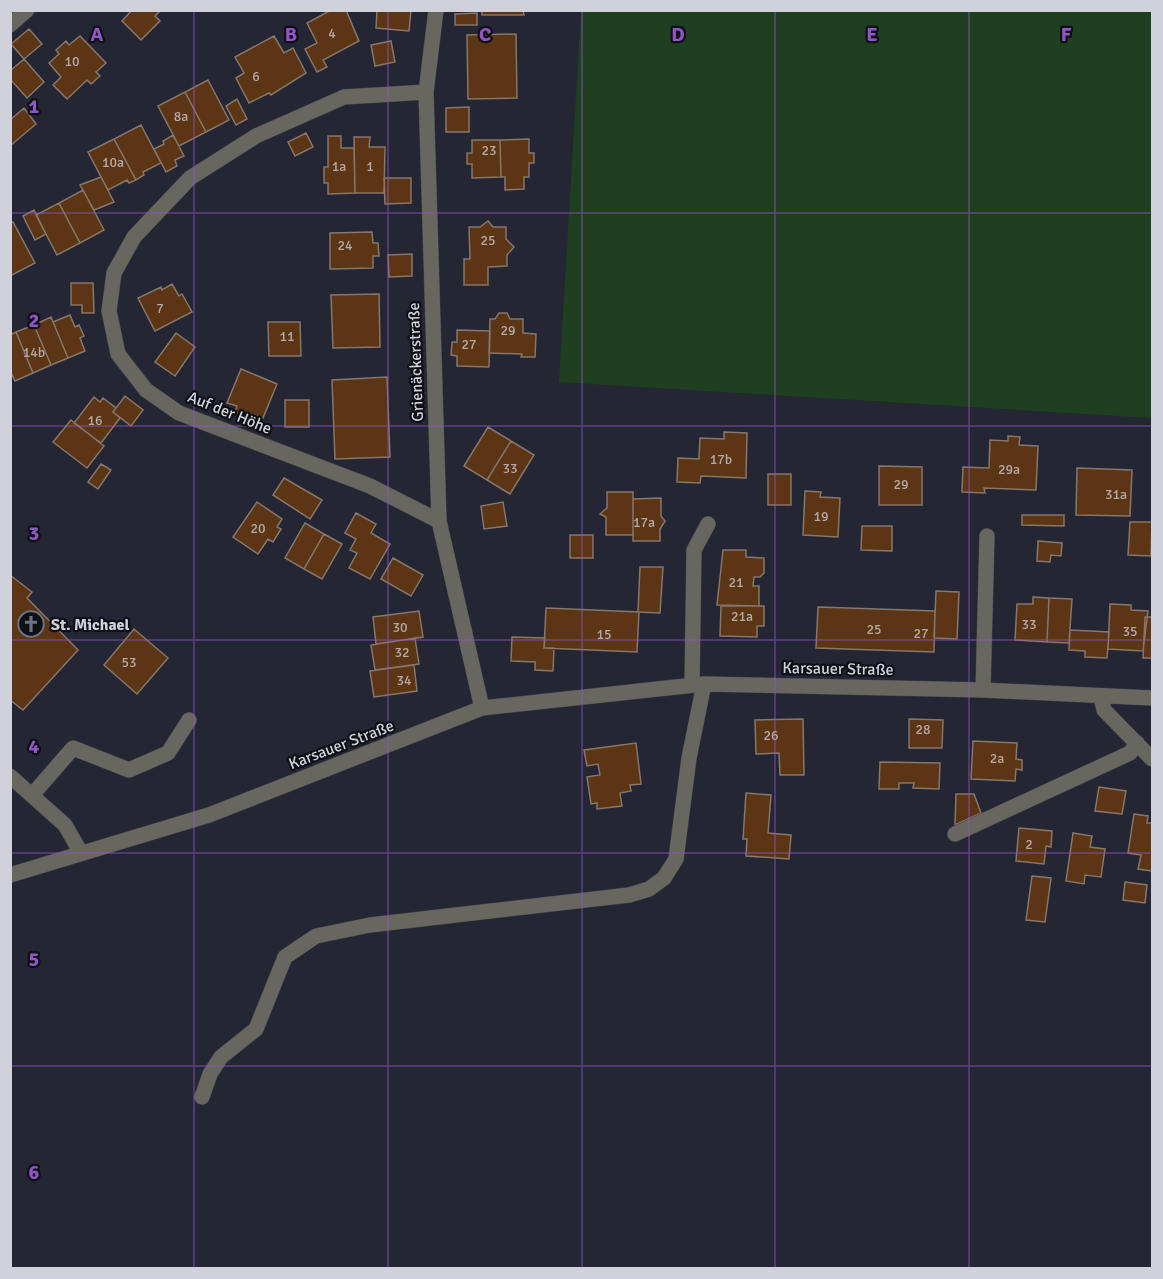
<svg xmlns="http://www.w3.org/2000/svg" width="1163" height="1279" viewBox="0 0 1163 1279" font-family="Signika,sans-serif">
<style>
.green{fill:#1e4021}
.building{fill:#5c3514;stroke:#86766b;stroke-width:1.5}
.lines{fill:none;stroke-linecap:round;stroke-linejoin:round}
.minor-casing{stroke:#40414f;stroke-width:16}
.minor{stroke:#676760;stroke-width:15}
.grid{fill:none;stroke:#9055c6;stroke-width:1.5;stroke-opacity:0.55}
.labels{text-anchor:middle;stroke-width:4.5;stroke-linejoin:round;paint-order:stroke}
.number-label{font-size:14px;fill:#b3aaa8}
.street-label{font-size:16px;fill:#d0d1da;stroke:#0f0f16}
.poi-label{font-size:16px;font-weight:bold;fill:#d0d1da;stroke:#0f0f16;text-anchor:start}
.grid-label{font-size:20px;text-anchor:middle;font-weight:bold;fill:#9055c6;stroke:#0f0f16;stroke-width:4.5;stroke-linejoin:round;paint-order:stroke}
</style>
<rect width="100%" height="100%" fill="#252634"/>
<path class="green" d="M581,11H1152V418L559,382Z"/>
<path class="building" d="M132,10H161L155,16L160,21L141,40L122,21Z
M331,10H346L359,41L323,60L327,67L317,72L305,49L317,43L307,23Z
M377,10H411L409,31L376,28Z
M482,10H523L524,15H482Z
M477,13V25H455V14Z
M29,29L42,44L24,59L11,44Z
M516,34L517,98L468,99L467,35Z
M80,36L106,63L96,72L100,76L91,84L87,80L67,99L53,85L61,77L49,63L59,54L56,50L66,41L69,45Z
M274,36L284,53L293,48L306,73L271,95L269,93L249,103L236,78L244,73L235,57Z
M391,41L395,62L375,66L371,45Z
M24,59L44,82L27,98L10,79V71Z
M208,80L229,120L206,132L185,92Z
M185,92L206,132L179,146L158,106Z
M237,99L247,119L236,125L226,106Z
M469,107V132H446V108Z
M24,108L36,124L10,146V120Z
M141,125L161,163L143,172L144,175L136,180L114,139Z
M306,133L313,147L295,156L288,142Z
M173,135L184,156L175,160L177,166L166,172L154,149L164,144L163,141Z
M328,136H341V148H354L355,193L328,194V183H324V167H328Z
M354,137H370L369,147H385L384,193H355Z
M114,139L136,180L129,183L127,180L108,190L88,152Z
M529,139V153H534V163H529V177H524V189L505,190V177H501L500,140Z
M472,140H500L501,177L472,178V164H467V153H472Z
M101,177L114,202L94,210L80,185Z
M384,178H411V203L385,204Z
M83,190L104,230L80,243L59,203Z
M59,203L80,243L57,255L36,215Z
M34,210L46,234L35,240L23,216Z
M488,221L493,227H506V239L514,247L507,255V266L488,267V285H464V259H470L469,227H480Z
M13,222L35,263L10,276V224Z
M372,232L373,243H378L379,256H373V268L330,269V233Z
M412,254V276L389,277L388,255Z
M71,283H93L94,313H82V305H71Z
M172,284L179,296L182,294L192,312L155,331L138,298L161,287L162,290Z
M379,294L380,347L333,348L331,295Z
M499,313H507L510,319H523V333L536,334L535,357H521L522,354L489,353L490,319H495Z
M70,315L75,327L79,325L84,336L80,338L85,351L68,358L53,322Z
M51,317L68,358L51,365L34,325Z
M268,322H300L301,356H269Z
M34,325L51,365L33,373L16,332Z
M457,330L490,331L489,367L457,366V356L451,355L452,342H457Z
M16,332L33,373L15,381L10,370V335Z
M176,333L195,347L175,376L155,362Z
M241,369L277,384L263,418L251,414L250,418L235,412L237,406L227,403Z
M387,377L390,457L335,459L332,380Z
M125,396L143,410L131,426L113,412Z
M94,397L100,402L103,398L116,408L113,412L120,418L101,443L74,423Z
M285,400H309V427H285Z
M71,420L104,446L87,468L53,442Z
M488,427L511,441L487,480L464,466Z
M724,432L747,433L746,478L701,476L700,483L677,482L678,458L699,459L700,438L724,439Z
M1008,436L1020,437L1019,445L1038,446L1036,490L984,488L985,493L962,492L963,467L989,468L990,440L1008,441Z
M511,441L534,455L510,494L487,480Z
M101,464L111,470L98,489L88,482Z
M879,466L922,467V505H879Z
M1077,468L1132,470L1130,516L1076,515Z
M768,474H791V505H768Z
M284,478L322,500L310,519L273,495Z
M805,491L821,492L820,497L840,498L838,537L803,535Z
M607,492H633V535H606V517L600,514L607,508Z
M661,498V516L665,521L660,529V541H633V499Z
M257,502L282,519L277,527L281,529L273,542L268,539L258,554L233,537Z
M503,502L507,526L484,529L481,506Z
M356,513L376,524L371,533L390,544L370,579L349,568L357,553L350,550L356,539L345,533Z
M1022,515H1064V526L1022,525Z
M1130,522H1152L1151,556L1128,555Z
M305,523L324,534L304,569L285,558Z
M862,526H892V551L861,550Z
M324,534L342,544L322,579L304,569Z
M570,535H593V558H570Z
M1038,541L1062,543L1061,556L1051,555L1050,562L1037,561Z
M723,550H746V557L764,558V573L760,577H754L753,586H759V606L717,605Z
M393,558L423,575L411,596L381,579Z
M640,567H663L660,613L638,612Z
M10,575L32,592L27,598L78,650L23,710L10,700Z
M936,591L959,592L957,639L934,638Z
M1033,597L1049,598L1047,642L1015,640L1017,604H1033Z
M1049,598L1072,599L1069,643L1047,642Z
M1110,604L1131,605V610L1148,611L1143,651L1108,649Z
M721,606H764V626H757V637L720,636Z
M818,607L935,611L934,652L816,648Z
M546,608L639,612L637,652L544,648Z
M419,611L423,637L376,644L373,617Z
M1145,617H1152V658H1143Z
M134,629L168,658L137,694L104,665Z
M1070,630L1109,632L1107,658L1085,657V651L1069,650Z
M512,637L545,638L544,648H554L553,671L535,670V662L511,661Z
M415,638L419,664L375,670L371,645Z
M414,665L417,691L374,697L370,671Z
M803,719L804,775H780L779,753L756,754L755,720Z
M909,719L943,720L942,748H909Z
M973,741L1017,743L1016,759L1022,760V770L1016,769L1015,781L971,779Z
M636,743L641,784L630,785L631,791L620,793L622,806L597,809V803L591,804L587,777L600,775L598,764L587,766L584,750Z
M880,762L940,763L939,789L913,788L914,783H899V789H879Z
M1099,787L1126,791L1122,814L1095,811Z
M746,793L771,795L768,833L791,835L789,859L746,856L747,839H743Z
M956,794H974L981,813L955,825Z
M1134,814L1148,816L1147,823H1152V871L1138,869L1141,855L1128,853Z
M1019,828L1052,831L1051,847L1046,846L1044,864L1016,861Z
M1073,833L1092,836L1090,847L1105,849L1101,877L1085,875L1084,884L1066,881Z
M1032,876L1051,878L1045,922L1026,920Z
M1125,882L1147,885L1145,903L1123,900Z"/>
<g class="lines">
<g class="minor-casing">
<path id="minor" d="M436,10L426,92L439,521L482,708
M10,25L27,10
M426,92L344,97L256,136L190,178L134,237L114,273L109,311L118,354L146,390L179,413L370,486L439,521
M692,685L694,550L708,524
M983,690L987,536
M1101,697L1104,710L1152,759
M10,776L65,825L81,853
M33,794L73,748L129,770L168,753L189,720
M955,834L1130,753L1137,743
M10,875L209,815L482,708L704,684L983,690L1152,698
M202,1097L210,1074L221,1057L256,1029L285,957L316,936L370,925L629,895L649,889L664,878L676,859L689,758L704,684"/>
</g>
<use href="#minor" class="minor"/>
</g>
<path class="grid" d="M194,10V1268M388,10V1268M582,10V1268M775,10V1268M969,10V1268M10,213H1152M10,426H1152M10,640H1152M10,853H1152M10,1066H1152"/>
<defs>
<g id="church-ring" transform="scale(1.35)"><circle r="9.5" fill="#0f0f16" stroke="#6b7280" stroke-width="1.5"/><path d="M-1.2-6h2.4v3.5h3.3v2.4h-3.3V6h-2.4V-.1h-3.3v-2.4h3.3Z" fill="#6b7280"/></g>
</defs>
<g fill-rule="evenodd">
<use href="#church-ring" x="31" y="624"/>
</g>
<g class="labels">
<g class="number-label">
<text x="332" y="38">4</text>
<text x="72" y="66">10</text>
<text x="256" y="81">6</text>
<text x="181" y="121">8a</text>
<text x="489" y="155">23</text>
<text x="113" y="167">10a</text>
<text x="339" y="171">1a</text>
<text x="370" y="171">1</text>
<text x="488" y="245">25</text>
<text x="345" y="250">24</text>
<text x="160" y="313">7</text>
<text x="508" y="335">29</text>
<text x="287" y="341">11</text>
<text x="469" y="349">27</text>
<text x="34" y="357">14b</text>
<text x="95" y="425">16</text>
<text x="721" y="464">17b</text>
<text x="510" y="473">33</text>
<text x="1009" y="474">29a</text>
<text x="901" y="489">29</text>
<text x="1116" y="499">31a</text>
<text x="821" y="521">19</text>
<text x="644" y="527">17a</text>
<text x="258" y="533">20</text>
<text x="736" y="587">21</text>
<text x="742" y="621">21a</text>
<text x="1029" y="629">33</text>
<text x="400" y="632">30</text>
<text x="874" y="634">25</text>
<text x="1130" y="636">35</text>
<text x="921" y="638">27</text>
<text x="604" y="639">15</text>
<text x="402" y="657">32</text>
<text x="129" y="667">53</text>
<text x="404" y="685">34</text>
<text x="923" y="734">28</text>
<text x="771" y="740">26</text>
<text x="997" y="763">2a</text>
<text x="1029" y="849">2</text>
</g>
<g class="street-label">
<text transform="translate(415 362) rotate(-92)" y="6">Grienäckerstraße</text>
<text transform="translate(230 412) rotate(22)" y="6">Auf der Höhe</text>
<text transform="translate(838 668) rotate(1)" y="6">Karsauer Straße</text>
<text transform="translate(341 744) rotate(-21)" y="6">Karsauer Straße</text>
</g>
<g class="poi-label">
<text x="51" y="630">St. Michael</text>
</g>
</g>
<g class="grid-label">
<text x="97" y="41">A</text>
<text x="291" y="41">B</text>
<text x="485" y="41">C</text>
<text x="678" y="41">D</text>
<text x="872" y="41">E</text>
<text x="1066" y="41">F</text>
<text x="34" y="113">1</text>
<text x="34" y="327">2</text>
<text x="34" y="540">3</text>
<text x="34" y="753">4</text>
<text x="34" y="966">5</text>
<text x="34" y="1179">6</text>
</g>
<rect width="1163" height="1279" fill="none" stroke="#d0d1da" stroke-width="24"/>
</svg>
